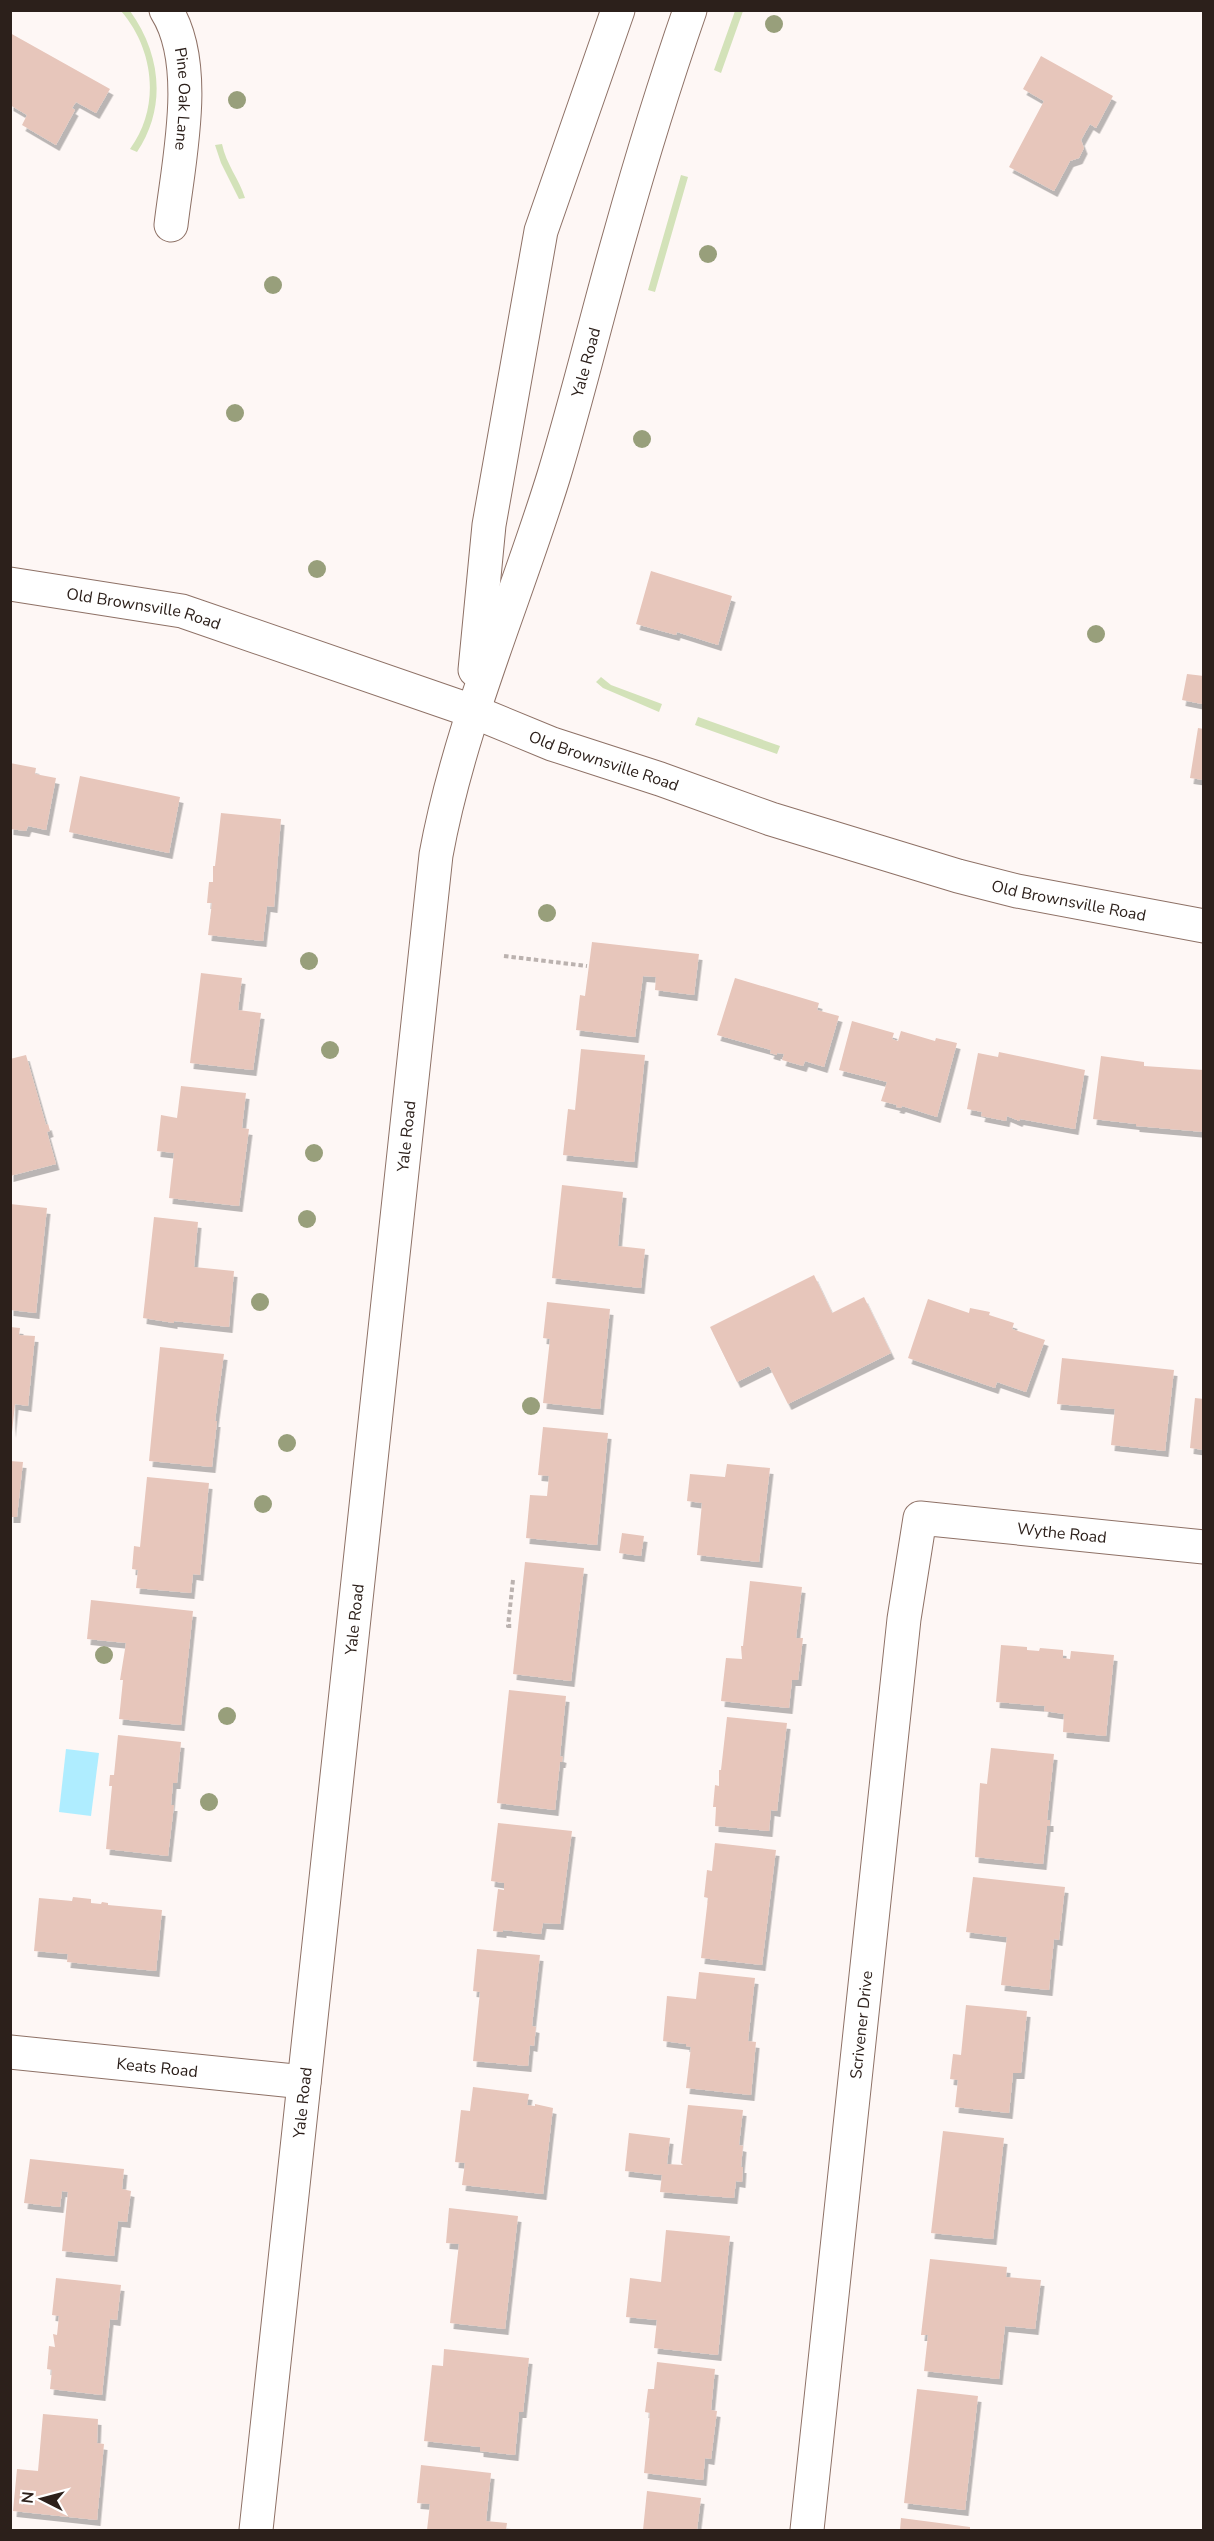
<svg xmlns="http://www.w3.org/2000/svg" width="1214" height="2541" viewBox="0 0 1214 2541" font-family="'Nunito Sans',sans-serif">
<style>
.green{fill:#d3e2b9}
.water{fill:#afedff}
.building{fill:#e7c6bb;filter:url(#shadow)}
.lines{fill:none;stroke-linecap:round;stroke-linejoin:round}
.minor-casing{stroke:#8e7166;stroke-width:35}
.secondary-casing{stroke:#8e7166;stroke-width:35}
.path{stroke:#bbb2af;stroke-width:4;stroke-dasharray:4.5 3;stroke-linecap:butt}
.minor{stroke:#fff;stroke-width:33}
.secondary{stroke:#fff;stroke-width:33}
.tree{fill:#989f7b}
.labels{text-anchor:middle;stroke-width:4.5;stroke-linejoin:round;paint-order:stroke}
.street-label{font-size:16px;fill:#2c201b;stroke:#fff}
</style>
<defs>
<filter id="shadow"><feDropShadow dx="3.5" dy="6" stdDeviation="0" flood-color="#0004"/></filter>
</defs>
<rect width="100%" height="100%" fill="#fef7f5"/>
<path class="green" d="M121,11H130C161,54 167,107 137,152L130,149C161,107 154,49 121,11Z
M735,11H743L721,73L714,70Z
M222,144C226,164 239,179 245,198L239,199L221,163L215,145Z
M681,175L688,177L655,292L648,290Z
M601,677L611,685L662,704L659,712L603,688L596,682Z
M698,717L780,746L777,754L695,725Z"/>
<path class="water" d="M66,1749L99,1753L91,1816L59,1812Z"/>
<path class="building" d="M10,33L110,89L96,113L76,102L72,108L75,110L56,145L22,125L27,115L10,105Z
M1041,56L1113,96L1096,128L1090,124L1081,140L1084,148L1079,158L1070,161L1054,191L1009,167L1044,101L1023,89Z
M651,571L732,596L718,645L677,632L676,635L636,624Z
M1187,674L1204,676L1202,704L1182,700Z
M1198,728L1204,729V780L1190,778Z
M10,763L36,768L35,774L56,778L46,830L28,826L26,831L10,829Z
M80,776L180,797L169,853L69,832Z
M221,813L281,819L274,907L267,906L263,941L208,935L212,903H207L209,882H213V866H215Z
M592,942L699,954L694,995L655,990L656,977L643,976L635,1037L576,1030L580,995L585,996Z
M201,973L242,978L238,1010L261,1013L253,1070L190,1063Z
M735,978L819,1003L817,1010L839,1016L824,1067L805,1061L803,1066L782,1060L784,1054L777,1053V1055L770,1053L771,1050L717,1035Z
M852,1021L894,1033L892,1039L898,1041L901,1031L935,1041L936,1038L957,1043L937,1117L902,1106L901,1108L896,1107L897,1105L881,1101L887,1082L839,1070Z
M581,1049L645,1055L634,1162L563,1155L568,1109L575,1110Z
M999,1052L1085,1070L1075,1129L1020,1119L1019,1121L1007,1116L1006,1121L981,1116L982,1112L967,1109L978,1053L998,1057Z
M26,1055L46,1125L48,1124L50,1131L47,1132L56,1164L10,1176V1059Z
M1101,1056L1144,1062V1066L1204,1070V1132L1136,1126V1124L1093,1119Z
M181,1086L246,1093L242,1128L249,1129L239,1206L169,1198L174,1153L157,1151L161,1115L177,1118Z
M562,1185L623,1192L618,1246L645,1249L641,1288L552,1278Z
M10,1204L47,1208L36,1313L10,1310Z
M154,1217L198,1222L194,1267L234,1271L229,1327L174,1321V1323L143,1318Z
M814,1275L832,1313L864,1297L891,1353L788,1404L769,1366L737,1382L710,1327Z
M928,1299L969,1313L970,1308L990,1312L989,1315L1014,1323L1012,1329L1045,1340L1026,1392L997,1382L995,1388L908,1358Z
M547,1302L610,1309L600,1409L543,1403L550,1339L543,1338Z
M10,1327L20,1328L19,1335L35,1336L28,1406L15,1404L12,1432Z
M160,1347L224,1354L215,1421H217L212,1467L149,1461Z
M1062,1358L1174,1370L1165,1451L1111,1445L1115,1409L1057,1404Z
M1195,1398L1204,1399V1450L1190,1448Z
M543,1427L608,1433L597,1545L526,1538L530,1495L547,1496L549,1476L538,1475Z
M10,1461L23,1462L17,1517H10Z
M727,1464L770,1468L759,1562L697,1555L702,1503L687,1501L690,1474L725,1477Z
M147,1477L209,1483L200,1575L193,1574L191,1593L136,1588L138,1570L132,1569L134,1546L140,1547Z
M622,1533L644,1536L641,1556L619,1553Z
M525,1562L584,1568L571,1681L513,1674Z
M750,1581L802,1587L796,1638H803L798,1680H792L789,1708L721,1701L726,1658L742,1659L741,1646H743Z
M91,1600L193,1611L181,1725L119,1719L123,1680H120L126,1643L87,1639Z
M1001,1645L1027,1647V1650L1039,1651L1040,1648L1063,1650V1658L1070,1659L1071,1651L1114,1655L1106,1736L1063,1732L1064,1714L1044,1711L1045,1706L996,1702Z
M509,1690L566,1696L560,1756L563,1757L562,1762H560L555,1810L497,1803Z
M727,1717L787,1723L777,1811L771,1810L769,1831L715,1826L716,1807H713L715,1785L719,1786V1770H721Z
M118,1735L181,1742L177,1783H173L171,1805H174L168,1856L106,1849L112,1786H109L110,1775H114Z
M991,1748L1054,1754L1047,1820H1050V1826H1047L1043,1864L975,1857L980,1783L987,1784Z
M498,1823L572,1831L560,1924L543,1923L541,1934L503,1930V1932L493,1931L498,1889L504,1890V1883L491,1881Z
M715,1843L776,1850L762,1965L701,1958L708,1898L704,1897L707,1870L712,1871Z
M973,1877L1065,1887L1059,1940L1054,1939L1049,1990L1001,1985L1007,1937L966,1932Z
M73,1897L91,1899V1903L101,1904L102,1902L108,1903V1905L162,1910L156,1971L67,1962L68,1954L34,1951L39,1898L72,1901Z
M477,1949L540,1955L532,2026L536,2027L534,2046L530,2045L528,2066L473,2061L480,1992L473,1991Z
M699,1972L755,1978L748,2041L756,2042L751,2095L686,2088L691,2047L686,2046V2044L663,2041L667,1996L696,1999Z
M966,2005L1027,2011L1021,2073H1013L1009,2113L955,2107L958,2080L950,2079L953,2054L961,2055Z
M473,2087L529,2094L527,2105L535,2106V2104L553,2108L543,2194L462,2185L465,2163L455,2162L461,2110L470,2111Z
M688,2105L743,2110L739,2145L743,2146L741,2167H743L742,2182L736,2181L734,2198L660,2192L662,2175L625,2171L629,2133L670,2138L667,2164L683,2165L681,2163Z
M943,2131L1004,2138L993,2239L931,2233Z
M30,2159L124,2169L122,2189L131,2191L127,2222L118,2221L114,2256L62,2251L68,2192L62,2191L60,2207L24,2203Z
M449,2208L518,2216L505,2329L450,2323L459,2244L446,2243Z
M666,2230L730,2236L718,2355L654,2348L657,2320L626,2317L630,2278L661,2282Z
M930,2259L1007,2267L1006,2277L1041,2280L1035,2329L1005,2326L999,2379L924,2371L928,2335H921Z
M56,2278L121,2285L117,2320L110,2319L102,2395L50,2389L52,2370L47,2369L49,2346L55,2347L53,2334L57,2335L59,2316L52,2315Z
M444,2349L529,2358L523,2412H519L515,2455L480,2451V2447L424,2441L432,2365L443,2366Z
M657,2362L715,2369L711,2410L717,2411L711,2459L705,2458L703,2480L644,2473L650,2413L645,2412L648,2389H654Z
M917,2389L978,2396L965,2510L904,2503Z
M43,2414L98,2419L97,2443L104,2444L97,2520L13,2511L17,2469L38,2471Z
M421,2465L491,2473L486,2521L507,2523L506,2530H427L430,2504L417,2503Z
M647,2491L701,2498L697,2530H643Z
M901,2518L970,2527V2530H900Z"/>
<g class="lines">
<g class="minor-casing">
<g id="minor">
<path id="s1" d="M166,10C201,65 178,163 171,225"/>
<path id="s2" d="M10,2052L304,2082"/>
<path id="s3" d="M807,2530L904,1619L920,1518L1204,1547"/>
</g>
</g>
<g class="secondary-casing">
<g id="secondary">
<path id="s4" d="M10,584L182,611L472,711L552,744L660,779L771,819L958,876L1017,891L1204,926"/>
<path d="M475,670L489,525L541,231L618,10"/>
<path id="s5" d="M256,2530L436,855C460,724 515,602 554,475C578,396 597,315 620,235C641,160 664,85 690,10"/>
</g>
</g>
<path class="path" d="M504,956L587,966
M513,1580L508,1626H513"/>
<use href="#minor" class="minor"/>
<use href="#secondary" class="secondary"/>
</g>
<g class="tree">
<circle cx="774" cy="24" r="9"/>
<circle cx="237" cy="100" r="9"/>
<circle cx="708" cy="254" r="9"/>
<circle cx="273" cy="285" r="9"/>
<circle cx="235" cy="413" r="9"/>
<circle cx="642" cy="439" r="9"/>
<circle cx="317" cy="569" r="9"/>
<circle cx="1096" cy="634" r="9"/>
<circle cx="547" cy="913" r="9"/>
<circle cx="309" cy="961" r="9"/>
<circle cx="330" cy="1050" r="9"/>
<circle cx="314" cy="1153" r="9"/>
<circle cx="307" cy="1219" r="9"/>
<circle cx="260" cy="1302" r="9"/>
<circle cx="531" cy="1406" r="9"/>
<circle cx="287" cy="1443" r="9"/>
<circle cx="263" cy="1504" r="9"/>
<circle cx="104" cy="1655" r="9"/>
<circle cx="227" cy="1716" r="9"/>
<circle cx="209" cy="1802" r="9"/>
</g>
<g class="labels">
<g class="street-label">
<text dy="6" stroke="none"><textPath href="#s1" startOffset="92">Pine Oak Lane</textPath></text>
<text dy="6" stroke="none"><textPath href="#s5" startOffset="2200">Yale Road</textPath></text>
<text dy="6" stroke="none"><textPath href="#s4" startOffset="136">Old Brownsville Road</textPath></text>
<text dy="6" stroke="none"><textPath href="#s4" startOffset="622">Old Brownsville Road</textPath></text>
<text dy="6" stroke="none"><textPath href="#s4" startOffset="1108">Old Brownsville Road</textPath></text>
<text dy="6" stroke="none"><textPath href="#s5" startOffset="1402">Yale Road</textPath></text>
<text dy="6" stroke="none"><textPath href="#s3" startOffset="1161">Wythe Road</textPath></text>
<text dy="6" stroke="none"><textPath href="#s5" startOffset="916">Yale Road</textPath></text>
<text dy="6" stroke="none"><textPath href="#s3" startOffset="508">Scrivener Drive</textPath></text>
<text dy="6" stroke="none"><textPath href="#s2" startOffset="148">Keats Road</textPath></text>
<text dy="6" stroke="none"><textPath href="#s5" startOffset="430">Yale Road</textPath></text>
</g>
</g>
<rect width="1214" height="2541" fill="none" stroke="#2c201b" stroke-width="24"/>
<g transform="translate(42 2499) rotate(276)" stroke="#ffffff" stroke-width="4.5" paint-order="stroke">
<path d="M0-4.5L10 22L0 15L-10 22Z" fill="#2c201b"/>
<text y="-9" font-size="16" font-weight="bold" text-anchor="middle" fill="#2c201b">N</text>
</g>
</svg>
